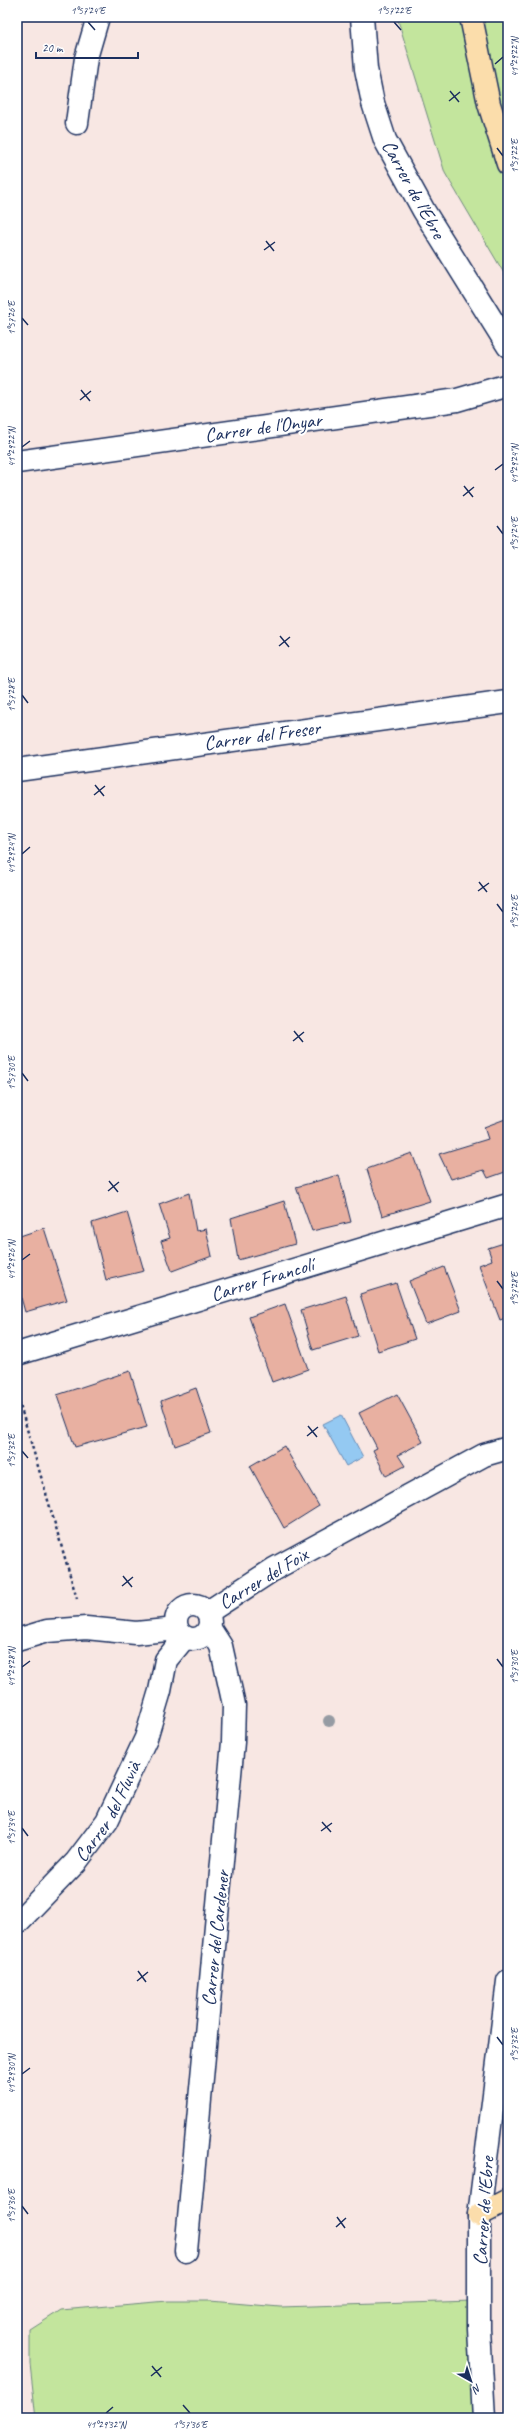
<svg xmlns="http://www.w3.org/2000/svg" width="525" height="2435" viewBox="0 0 525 2435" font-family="Caveat,sans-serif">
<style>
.green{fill:#c3e59d;stroke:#6f8a7e}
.water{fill:#94c9f2;stroke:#648bb7}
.building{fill:#e8b0a1;stroke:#1b2f5e}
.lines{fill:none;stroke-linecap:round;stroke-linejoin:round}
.minor-casing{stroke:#1b2f5e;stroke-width:25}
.major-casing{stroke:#1b2f5e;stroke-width:25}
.path{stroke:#1b2f5e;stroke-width:2.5;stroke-dasharray:3 3;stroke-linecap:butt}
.minor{stroke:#fff;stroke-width:22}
.major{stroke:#fbddab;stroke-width:22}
.tree{fill:#969ba3}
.ticks{fill:none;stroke:#1b2f5e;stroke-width:1.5}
.labels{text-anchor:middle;stroke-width:4;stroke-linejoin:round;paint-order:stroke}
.street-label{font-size:20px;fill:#1b2f5e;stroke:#fff}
.neatline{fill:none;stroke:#1b2f5e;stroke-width:1.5}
.ticks-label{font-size:10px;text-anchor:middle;fill:#1b2f5e}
</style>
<rect width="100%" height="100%" fill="#f8e7e3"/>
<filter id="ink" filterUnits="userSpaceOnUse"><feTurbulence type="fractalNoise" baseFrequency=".025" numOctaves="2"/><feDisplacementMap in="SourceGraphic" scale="8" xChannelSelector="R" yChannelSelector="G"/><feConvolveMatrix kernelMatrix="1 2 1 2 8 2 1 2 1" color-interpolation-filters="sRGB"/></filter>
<g filter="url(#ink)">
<path class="green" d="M397,17H508V280L445,173Z
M168,2301H210L280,2307L472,2301L473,2418H36L30,2364V2330L61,2310Z"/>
<path class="water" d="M341,1415L363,1457L346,1466L323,1424Z"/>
<path class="building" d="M508,1024V1037L504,1026Z
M508,1118V1171L488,1178L484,1170L451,1179L439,1154L488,1139L484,1127Z
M412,1153L430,1201L382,1216L367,1169Z
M339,1175L351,1222L312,1231L296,1187Z
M189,1193L196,1231L206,1229L212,1256L172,1271L161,1241L170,1238L159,1204Z
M284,1201L295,1244L238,1260L231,1218Z
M127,1212L144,1271L106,1280L92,1223Z
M44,1228L67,1300L25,1312L17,1283V1237Z
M507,1242L508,1317L500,1320L479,1265L492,1260L488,1248Z
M444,1267L461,1311L426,1324L409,1281Z
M396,1283L415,1339L378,1351L360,1294Z
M346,1296L358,1336L313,1350L301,1310Z
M285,1304L308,1369L272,1382L249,1317Z
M130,1371L147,1427L75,1447L57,1395Z
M196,1388L211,1433L175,1446L161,1401Z
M397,1394L423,1442L398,1455L405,1466L386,1476L373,1450L377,1448L359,1413Z
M284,1446L319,1506L284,1528L250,1466Z"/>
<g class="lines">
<g class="minor-casing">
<g id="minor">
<path d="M362,17L366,69L373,103L385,140L424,211L508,346"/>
<path d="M77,123L86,58L98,17"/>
<path d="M17,462L457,400L508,385"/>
<path d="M17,770L508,702"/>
<path d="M17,1354L508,1205"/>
<circle cx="193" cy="1622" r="17"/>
<path d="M208,1612L274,1569L484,1455L508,1448"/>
<path d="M17,1640L47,1631L86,1628L136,1633L177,1629"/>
<path id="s1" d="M17,1923L76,1862L107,1821L146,1738L160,1691L166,1660L185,1637"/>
<path d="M186,2251L233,1742L234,1705L221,1646L210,1629"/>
<path d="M484,2418L479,2329V2215L508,1981"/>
</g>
</g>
<g class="major-casing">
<path id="major" d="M471,17L489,104L508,164
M479,2215L508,2200"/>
</g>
<path class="path" d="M17,1395L77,1599"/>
<use href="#minor" class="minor"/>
<use href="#major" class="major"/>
</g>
<circle class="tree" cx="329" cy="1721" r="6"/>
</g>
<path class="ticks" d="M88,22L95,30M394,22L401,30M495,64L503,57M450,91L459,102M449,101L460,92M497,148L503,156M266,241L274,251M264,250L275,242M22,318L28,325M81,390L90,401M80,400L91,391M22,447L30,441M495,470L503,464M464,486L473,497M463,496L474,487M497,526L503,534M280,636L289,647M279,646L290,637M22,695L28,703M95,785L104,796M94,795L105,786M22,854L30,847M479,882L487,892M478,891L489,883M497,904L503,912M294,1031L303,1042M293,1041L304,1032M22,1073L28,1081M109,1181L118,1192M108,1191L119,1182M22,1260L30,1254M497,1281L503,1289M308,1426L317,1437M307,1436L318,1427M22,1451L28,1458M123,1576L132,1587M122,1586L133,1577M497,1659L503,1667M22,1667L30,1661M322,1822L331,1832M22,1828L28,1836M321,1831L332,1823M138,1971L146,1982M137,1981L148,1972M497,2037L503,2045M22,2074L30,2068M22,2206L28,2214M337,2217L345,2228M336,2227L346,2218M152,2366L161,2377M151,2376L162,2367M183,2405L190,2413M106,2413L113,2407"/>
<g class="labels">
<g class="street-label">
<text transform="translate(414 189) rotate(61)" y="7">Carrer de l'Ebre</text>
<text transform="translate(263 427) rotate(-8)" y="7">Carrer de l'Onyar</text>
<text transform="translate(262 735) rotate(-8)" y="7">Carrer del Freser</text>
<text transform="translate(262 1279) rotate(-17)" y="7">Carrer Francolí</text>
<text transform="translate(263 1578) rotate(-31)" y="7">Carrer del Foix</text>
<text dy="7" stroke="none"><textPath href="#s1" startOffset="145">Carrer del Fluvià</textPath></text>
<text transform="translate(215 1938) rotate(-84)" y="7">Carrer del Cardener</text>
<text transform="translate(483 2211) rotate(-86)" y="7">Carrer de l'Ebre</text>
</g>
</g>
<rect width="525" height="2435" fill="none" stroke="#fff" stroke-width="44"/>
<g transform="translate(471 2381) rotate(141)" stroke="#ffffff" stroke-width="3" paint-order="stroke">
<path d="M0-3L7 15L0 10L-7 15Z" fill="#1b2f5e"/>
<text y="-6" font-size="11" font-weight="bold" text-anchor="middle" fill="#1b2f5e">N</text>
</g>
<path d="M36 52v6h102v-6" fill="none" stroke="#1b2f5e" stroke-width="2"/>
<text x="42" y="52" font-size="12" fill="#1b2f5e" stroke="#ffffff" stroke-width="3" paint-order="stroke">20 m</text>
<rect x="22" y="22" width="481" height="2391" class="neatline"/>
<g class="ticks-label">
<text x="88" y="14">1°57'24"E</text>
<text x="394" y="14">1°57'22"E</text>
<text transform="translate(514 57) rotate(-90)" y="4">41°29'22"N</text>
<text transform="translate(514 156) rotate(-90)" y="4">1°57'22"E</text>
<text transform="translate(11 318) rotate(-90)" y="4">1°57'26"E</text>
<text transform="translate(11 447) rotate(-90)" y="4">41°29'22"N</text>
<text transform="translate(514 464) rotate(-90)" y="4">41°29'24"N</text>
<text transform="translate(514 534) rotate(-90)" y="4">1°57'24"E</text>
<text transform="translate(11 695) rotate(-90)" y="4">1°57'28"E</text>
<text transform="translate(11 854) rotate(-90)" y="4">41°29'24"N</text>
<text transform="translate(514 912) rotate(-90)" y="4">1°57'26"E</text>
<text transform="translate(11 1073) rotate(-90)" y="4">1°57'30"E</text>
<text transform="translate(11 1260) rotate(-90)" y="4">41°29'26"N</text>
<text transform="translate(514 1289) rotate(-90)" y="4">1°57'28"E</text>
<text transform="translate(11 1451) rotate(-90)" y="4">1°57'32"E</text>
<text transform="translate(514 1667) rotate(-90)" y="4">1°57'30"E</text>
<text transform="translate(11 1667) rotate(-90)" y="4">41°29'28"N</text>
<text transform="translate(11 1828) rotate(-90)" y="4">1°57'34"E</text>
<text transform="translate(514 2045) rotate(-90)" y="4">1°57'32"E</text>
<text transform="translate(11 2074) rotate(-90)" y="4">41°29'30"N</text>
<text transform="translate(11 2206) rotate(-90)" y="4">1°57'36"E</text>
<text x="106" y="2428">41°29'32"N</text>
<text x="190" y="2428">1°57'36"E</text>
</g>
</svg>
